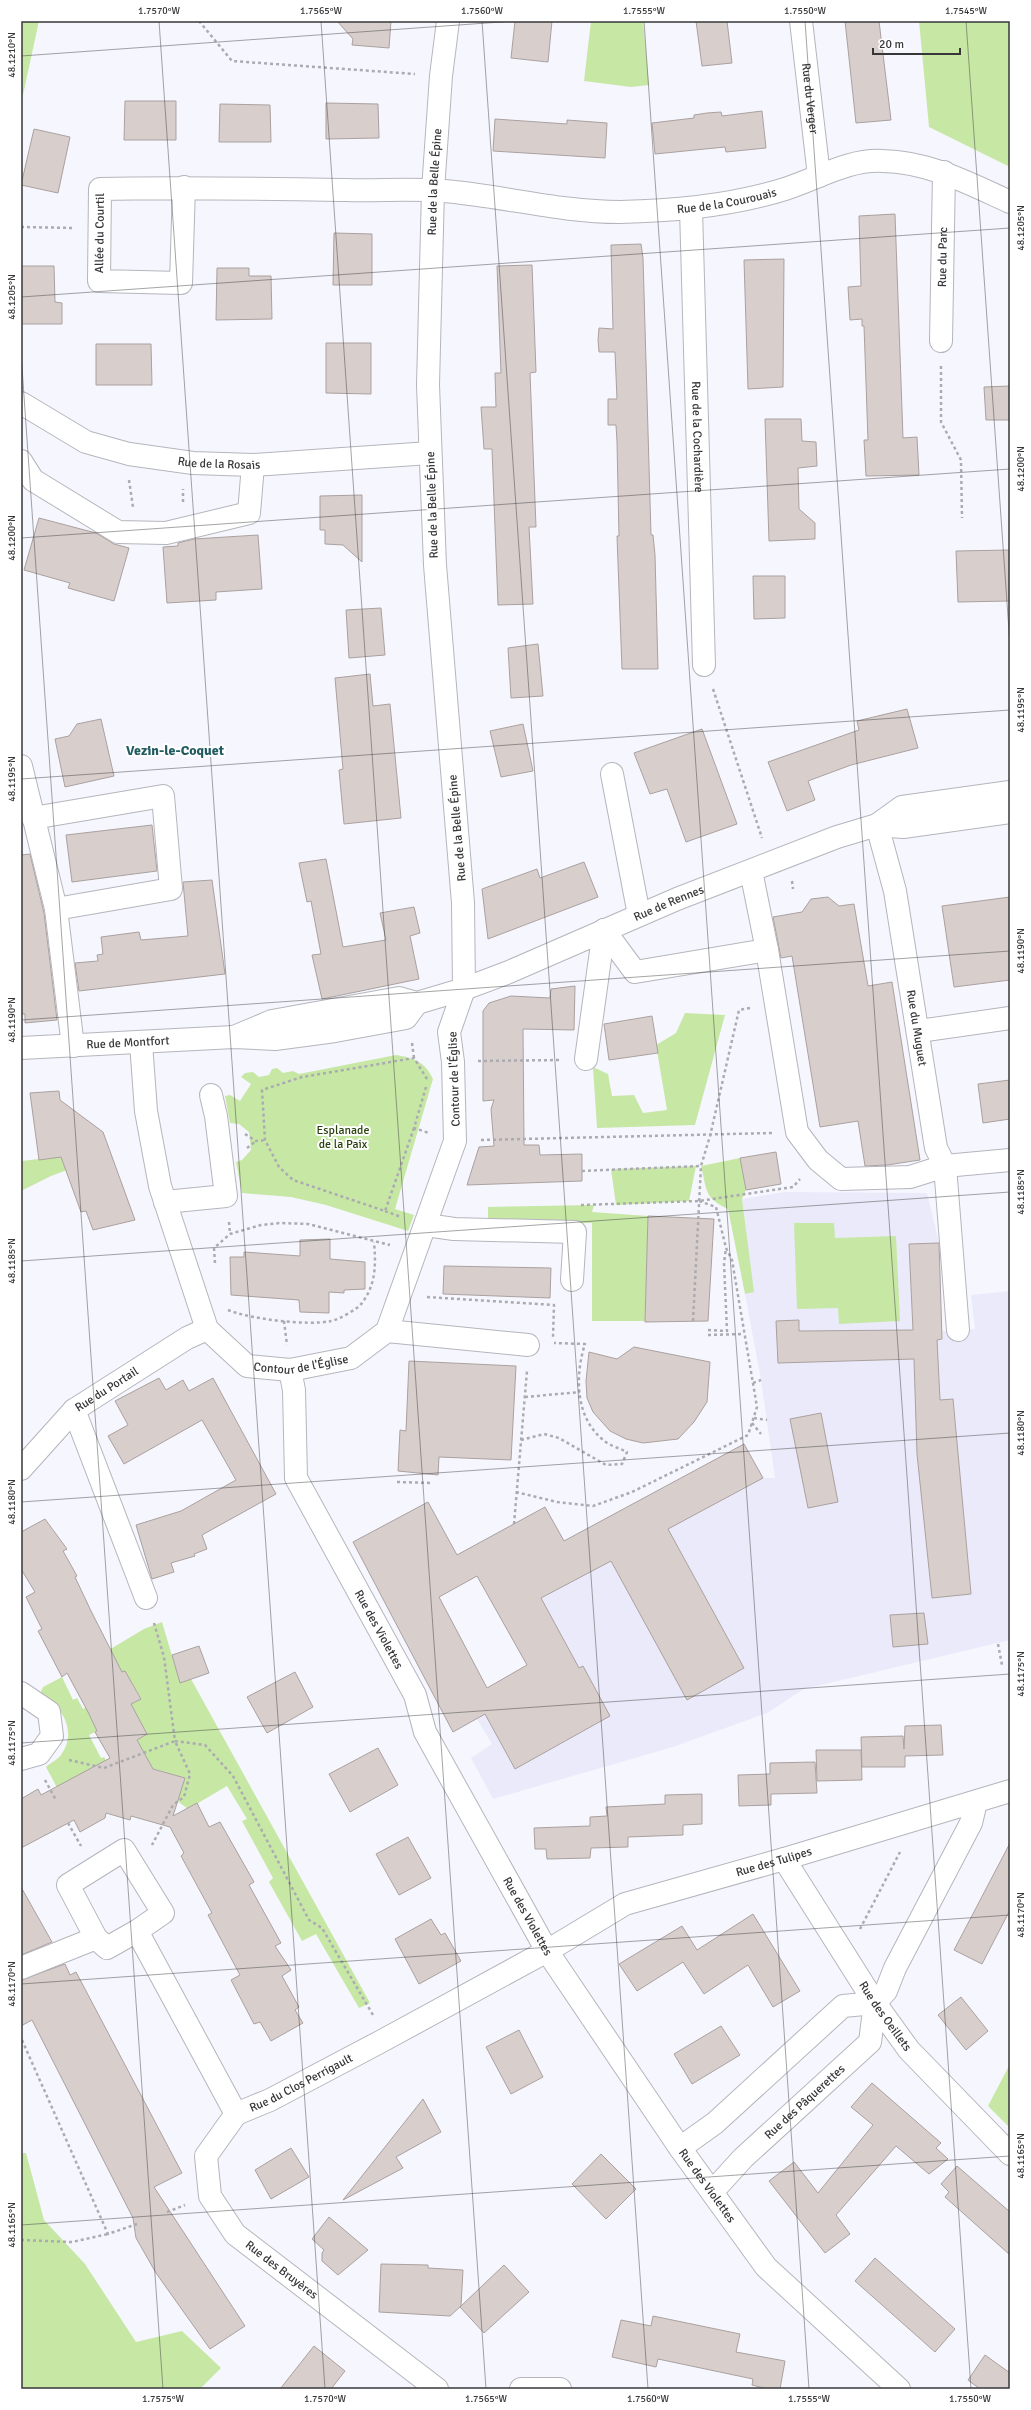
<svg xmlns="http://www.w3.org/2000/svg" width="1031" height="2410" viewBox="0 0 1031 2410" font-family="Signika,sans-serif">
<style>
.built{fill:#eaeafa}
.green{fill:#c7e7a5}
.building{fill:#d8cfcd;stroke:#aaa19f;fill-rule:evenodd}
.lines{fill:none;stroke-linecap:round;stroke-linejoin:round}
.minor-casing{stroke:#b5b5bd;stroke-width:24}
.major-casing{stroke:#b5b5bd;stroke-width:24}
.path{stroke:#ababb1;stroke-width:2.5;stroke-dasharray:3 3;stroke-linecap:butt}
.minor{stroke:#fff;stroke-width:22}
.major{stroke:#fff;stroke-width:22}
.ticks{fill:none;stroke:#37373a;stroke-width:1;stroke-opacity:0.45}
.labels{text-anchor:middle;stroke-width:4;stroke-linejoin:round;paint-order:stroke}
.street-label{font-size:12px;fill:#37373a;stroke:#fff}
.park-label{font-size:12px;fill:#2c410f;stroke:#fff}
.quarter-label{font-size:14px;font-weight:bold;fill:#225c61;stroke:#fff}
.neatline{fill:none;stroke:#37373a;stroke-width:1.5}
.ticks-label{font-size:10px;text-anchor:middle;fill:#37373a}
</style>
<rect width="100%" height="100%" fill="#f6f6fe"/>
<path class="built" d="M785,1192L927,1193L939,1243L942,1331L975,1329L971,1295L1010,1291V1640L804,1689L767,1713L673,1747L493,1799L471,1758L492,1744L474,1714L527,1665L477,1576L468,1581L454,1556L545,1507L565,1541L744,1444L763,1478H775L761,1380L745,1294L753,1292L742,1199Z"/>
<path class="green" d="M21,21H39L21,104Z
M591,21H643L649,85L631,87L584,81Z
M919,21H1010V167L929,127Z
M685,1013L725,1015L695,1125L597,1128L593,1067L608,1074L612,1096L634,1095L643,1113L667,1110L656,1045L676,1033Z
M396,1055C415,1058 425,1062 433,1079L395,1209L414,1215L408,1231L326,1205L291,1197L242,1193L236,1162L242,1160L251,1150L249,1132L239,1124L230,1123L225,1096L230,1095L240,1101L251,1084L241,1077L245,1073L253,1072L259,1077L269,1075L272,1069L277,1068L283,1073L293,1071L299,1074Z
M106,1151L110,1154L51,1176L21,1191V1157L22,1161Z
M740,1158L746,1190L742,1199L754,1292L745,1294L728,1209C704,1198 707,1190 701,1166Z
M696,1166L689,1201L616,1205L611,1169Z
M594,1205L592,1212L648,1216L645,1321H592V1223H488V1207Z
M794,1223H834L835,1238L896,1236L900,1321L839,1324L838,1308L797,1309Z
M162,1622L180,1683L191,1679L370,2003L359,2008L316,1934L302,1941L269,1882L273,1878L242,1821L247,1819L227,1786L188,1809L176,1800L185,1778L155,1769L151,1780C118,1775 95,1766 64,1783L69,1792L62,1797L46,1767C50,1763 57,1760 61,1755C78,1731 62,1706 40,1694L43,1687L62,1677L73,1700L77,1698L83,1709L86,1707L99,1730L89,1735L101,1758L104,1757L107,1762L140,1746L137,1740L147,1734L131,1704L141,1698L125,1671L119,1674L107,1651L144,1629Z
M1010,2064V2128L988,2106Z
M21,2153H26L44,2220L85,2264L136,2342L182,2331L221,2368L200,2389H21Z"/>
<path class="building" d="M337,21H391L389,48L352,45L353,39Z
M515,21H552L548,62L511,58Z
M696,21H727L732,63L702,66Z
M845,21H879L891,120L856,123Z
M125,101H176V140H124Z
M326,103L378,104L379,138L326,139Z
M220,104L270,105L271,142H219Z
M762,111L766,148L726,152L725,147L655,154L652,123L694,118V115L707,113L721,112L722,116Z
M495,119L567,124V120L607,123L605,158L493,151Z
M34,129L70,137L58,193L21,185Z
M895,214L903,438L917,437L919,475L866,476L864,440H868L864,326H862V319L850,320L848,287L861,286L859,216Z
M334,233L372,234V285H333Z
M641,244L643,258L651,535H653L655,555L658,669H622L617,536H619L617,442L616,425H608V399H617L615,352H599L598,340L599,328L613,329L611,245Z
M784,259L783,387L748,389L744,260Z
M532,265L536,372L530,373L536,527H529L533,604L498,605L492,449H484L481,407H496L495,373H501L497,266Z
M21,266H54L55,302L62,303V324H21Z
M217,268H249V276H271L272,319L216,320Z
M326,343H371V394L326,393Z
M96,344H151L152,385H96Z
M1010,386V420H986L984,387Z
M765,419H801L802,441L816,442L817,466L798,468L799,509L815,523V539L769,541Z
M362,495V562L343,545L325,544V530H320V496Z
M39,518L96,533L114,544L129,548L114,601L68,588L70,583L24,570Z
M258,535L262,589L216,592V600L167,603L163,547L178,546V543L194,539Z
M1010,550V601L958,602L956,551Z
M753,576H785V618L754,619Z
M381,608L385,655L349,658L346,610Z
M538,644L543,696L511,698L508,648Z
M370,674L373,706L390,704L401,818L344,824L339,770L343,769L335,678Z
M907,709L918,748L851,765L808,781L815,800L787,811L768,762L859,730L857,721Z
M101,719L114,776L65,787L55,739L69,736L77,724Z
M523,724L533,771L501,777L490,731Z
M702,729L737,824L686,842L667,789L650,794L634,753Z
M152,825L157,871L72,882L66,835Z
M30,854L44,913L57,1020L25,1023V1014H21V855Z
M326,859L343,947L386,940L380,913L414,907L420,933L410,936L419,979L322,999L312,955L321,954L311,901L307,902L299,863Z
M584,862L598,897L488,939L482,889L537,869L540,878Z
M212,880L225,974L79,991L75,963L98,961L97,955L103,954L101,937L139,932L141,940L188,936L183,882Z
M828,897L839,906L854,904L868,986L892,982L920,1160L887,1165L865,1166L858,1121L820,1127L792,956L781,958L773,917L802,912L811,899Z
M1010,897V980L954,987L942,906Z
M575,986L574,1030L523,1029L524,1145H539L540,1155L582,1154V1181L467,1185L479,1147L494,1146L491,1109L494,1100L483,1101V1011L489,1003L511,996L550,998L551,989Z
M652,1016L658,1053L609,1060L604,1024Z
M1010,1080V1119L983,1123L978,1084Z
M59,1091L60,1100L103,1132L135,1220L93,1230L86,1211L81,1212L61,1157L39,1160L30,1093Z
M776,1152L781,1184L746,1190L740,1158Z
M648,1216L714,1219L708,1321L645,1322Z
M330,1239V1259L365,1262V1289L344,1290V1293L329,1292V1313L300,1312L299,1300L231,1295L230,1257H244V1252L300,1256V1240Z
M939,1243L942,1339L937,1340L940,1400L953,1399L971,1594L932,1598L917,1454L914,1359L778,1363L776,1321L799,1320V1331L913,1330L909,1244Z
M444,1266L551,1268L550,1298L443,1294Z
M634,1347L710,1362L707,1402L694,1422L678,1439L643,1443L626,1439L610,1431L593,1412L587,1398L586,1381L589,1352L617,1359Z
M409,1361L516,1366L511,1460L439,1457L438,1475L398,1471L400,1430L406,1431Z
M159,1378L166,1390L183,1380L189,1391L213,1378L276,1494L202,1535L207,1549L194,1554L195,1556L171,1563L174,1572L152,1579L136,1525L181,1511L236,1480L202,1420L124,1464L108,1436L128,1425L115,1401Z
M821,1413L838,1502L808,1508L790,1419Z
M744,1444L763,1478L668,1529L744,1668L687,1700L611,1561L541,1598L579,1668L583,1666L610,1716L515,1769L485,1714L453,1732L353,1542L428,1502L457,1555L545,1507L564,1541ZM477,1576L527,1665L487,1688L439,1597Z
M45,1519L67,1549L63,1551L77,1576L75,1577L91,1611L122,1672L125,1671L141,1699L131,1704L147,1734L137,1740L153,1769L185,1778L173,1816L197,1803L209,1827L220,1822L254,1882L249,1885L281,1943L275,1946L291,1970L282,1976L299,2007L295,2010L303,2023L271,2041L260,2022L254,2024L231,1980L240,1975L208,1915L212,1913L181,1856L184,1853L170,1827L131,1816L130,1820L106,1813L105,1818L80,1832L74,1820L21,1848V1799L38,1789L41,1795L110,1758L95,1732L97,1731L88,1712L67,1673L62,1677L38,1631L42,1629L26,1597L35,1592L21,1569V1532Z
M924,1613L928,1644L893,1647L890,1615Z
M199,1646L209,1673L180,1683L172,1655Z
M295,1672L313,1707L267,1733L247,1697Z
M941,1725L943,1755L905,1756V1767H862L861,1737L903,1736L904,1749L905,1726Z
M378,1748L398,1785L350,1812L329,1774Z
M816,1750H861L862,1780L817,1781Z
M815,1762L817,1793L771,1794V1805L739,1806L738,1775L770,1774V1763Z
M702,1794V1824L683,1825V1835L628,1837V1847L591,1848L590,1858L547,1859L546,1849H535L534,1828L590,1826V1817L607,1816L606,1807L665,1804V1795Z
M408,1837L431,1878L399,1895L376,1854Z
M1010,1843V1910L982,1964L954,1950Z
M21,1887L52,1942L21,1955Z
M753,1914L800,1991L773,2007L748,1965L704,1994L683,1962L637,1991L619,1964L682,1926L697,1950Z
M431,1919L441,1935L445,1933L461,1961L419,1984L395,1939Z
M65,1964L70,1975L76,1972L182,2173L154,2187L245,2326L210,2349L156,2273L136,2238L133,2218L32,2020L21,2026V1980Z
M961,1997L988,2031L966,2050L938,2015Z
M721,2026L740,2055L692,2084L674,2054Z
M519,2030L543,2077L511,2094L486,2047Z
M872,2083L941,2143L936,2148L948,2159L929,2174L896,2146L836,2215L850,2234L825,2253L769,2181L794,2162L818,2193L873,2125L851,2107Z
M423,2099L441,2132L396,2157L403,2168L343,2200Z
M291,2148L309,2177L271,2199L255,2170Z
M601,2154L636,2189L606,2219L572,2184Z
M957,2166L1010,2212V2255L945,2197L949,2192L941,2184Z
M329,2217L368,2250L338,2275L322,2261V2253L324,2250L312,2239Z
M875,2258L955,2329L935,2352L855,2281Z
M381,2264L428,2265V2268L463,2270L461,2306L450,2316L379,2312Z
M504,2265L529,2292L484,2333L460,2307Z
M653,2316L740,2334L736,2352L785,2361L780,2389H768L752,2385L753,2379L658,2359L656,2367L612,2357L621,2320L651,2326Z
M314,2346L345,2371L331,2389H280Z
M985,2355L1010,2373V2389H980L968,2380Z"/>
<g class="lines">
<g class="minor-casing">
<g id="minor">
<path id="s1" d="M801,21L819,176"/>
<path id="s2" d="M184,187L181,283L99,281L100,189C182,187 264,189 346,190C379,191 412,188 444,191C503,196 560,212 620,212C676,211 731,206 785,189C817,179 848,159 883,161C929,162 968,183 1010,202"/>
<path id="s3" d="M691,209L704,665"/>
<path id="s4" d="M941,341L944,172"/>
<path id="s5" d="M21,403L86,442L129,454L193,463L253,465L430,453"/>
<path d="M21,461L33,480L118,532L166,533L249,513L253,465"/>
<path d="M21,766L56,909L73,1046"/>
<path d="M612,774L639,915"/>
<path d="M33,818L163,796L171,889L56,909"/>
<path id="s6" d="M877,825L895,891L936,1148L945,1166L958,1330"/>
<path d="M751,871L767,950L797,1132L818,1160L841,1179L910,1177L945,1166L1010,1160"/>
<path d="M604,930L635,972L767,950"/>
<path d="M919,1031L1010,1018"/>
<path id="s7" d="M141,1043L146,1111L160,1186L207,1329L247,1366L290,1370L351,1358L387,1331L455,1141L453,1062L449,1032L464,989L463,903L435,565L428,385L433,190L441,76L448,21"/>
<path d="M586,1059L604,930"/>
<path d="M165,1202L226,1196L216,1116L211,1095"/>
<path d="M426,1225L454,1229L575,1232L572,1280"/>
<path d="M387,1331L528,1345"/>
<path id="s8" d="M290,1370L294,1390L296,1478L415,1695L425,1732L547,1951L680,2148L766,2267L899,2389"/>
<path d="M74,1410L146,1598"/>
<path id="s9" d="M21,1469L74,1410L187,1338L207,1329"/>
<path d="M21,1693L49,1712L52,1736L39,1754L21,1759"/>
<path id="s10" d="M784,1859L875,2003L909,2050L1010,2154"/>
<path d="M137,1931L107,1948L96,1938L68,1885L124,1850L163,1913L137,1931L236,2114"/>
<path d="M21,1968L96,1938"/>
<path id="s11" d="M236,2114L270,2100L380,2042L547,1951L625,1904L784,1859L1010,1791"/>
<path id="s12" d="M236,2114L206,2156L210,2196L235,2234L437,2389"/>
<path d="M680,2148L715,2123L843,2006L875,2003"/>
<path id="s13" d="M713,2191L743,2158L870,2042L875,2003L886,1991L895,1968L971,1823L976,1802"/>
<path d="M521,2389H560"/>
</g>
</g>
<g class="major-casing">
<g id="major">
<path d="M877,825L903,827L1010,812"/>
<path id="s14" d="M234,1037L272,1021L399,998L417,1003L464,989L509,972L677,899L837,837L877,825L902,807L1010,792"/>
<path id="s15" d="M21,1048L234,1037L275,1039L335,1031L406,1018L417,1003"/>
</g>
</g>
<path class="path" d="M199,21L232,61L415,74
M21,227L74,228
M941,366V422L961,460L962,518
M129,480L133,507
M183,502V489
M713,689L762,838
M792,881L793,889
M412,1043L414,1058
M478,1061L561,1060
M426,1087L414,1128L429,1133
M414,1128L385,1211L293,1180L279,1167L265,1140L262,1090L302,1077L414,1058L427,1079
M245,1134L256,1141L265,1140
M481,1140L772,1133
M247,1148L256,1141
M582,1171L701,1166
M581,1205L699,1201L793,1187L800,1179
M385,1211L401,1217
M229,1222L230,1234
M215,1263L214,1248L230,1234L261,1225L280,1223L308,1224L390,1245
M427,1297L554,1305L553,1337
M228,1310C250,1319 307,1326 331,1321C338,1320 358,1309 362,1303C376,1284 376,1265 374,1242
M284,1321L287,1345
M693,1321L701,1166L710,1136L739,1010L750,1008
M708,1330L727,1331L724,1263L726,1248
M708,1335L744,1334
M753,1383L761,1380
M525,1397L580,1392
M754,1418L767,1420
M752,1423L761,1434
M521,1440L544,1434L559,1438L606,1465L622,1464L627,1452C619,1448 608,1445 602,1439C575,1416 575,1375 585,1344L554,1343
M397,1482L432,1483
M516,1492L557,1502L593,1506L632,1492L748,1435L757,1407L732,1260L726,1248L716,1207L699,1201
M514,1524L527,1371
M154,1623L164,1657L175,1741L205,1745L233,1776L309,1920L322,1928L373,2015
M998,1644L1002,1665
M69,1760L104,1768L175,1741L190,1774L184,1797L173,1805L152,1845
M45,1780L56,1800
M68,1823L81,1846
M860,1929L900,1852
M22,2040L108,2234L137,2224
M167,2212L185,2205
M21,2240L72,2242L108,2234"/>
<use href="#minor" class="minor"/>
<use href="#major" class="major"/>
</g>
<path class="ticks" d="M159,21L325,2389M321,21L486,2389M482,21L648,2389M644,21L809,2389M805,21L971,2389M966,21L1010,645M21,56L515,21M21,297L1010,228M21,353L163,2389M21,538L1010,469M21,779L1010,710M21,1020L1010,951M21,1261L1010,1192M21,1502L1010,1433M21,1743L1010,1674M21,1984L1010,1915M21,2225L1010,2156"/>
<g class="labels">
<g class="street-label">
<text dy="4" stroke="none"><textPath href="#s1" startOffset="78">Rue du Verger</textPath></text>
<text dy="4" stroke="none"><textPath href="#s7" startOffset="1665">Rue de la Belle Épine</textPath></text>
<text dy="4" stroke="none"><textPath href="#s2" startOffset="899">Rue de la Courouais</textPath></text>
<text dy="4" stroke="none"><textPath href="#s2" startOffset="226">Allée du Courtil</textPath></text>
<text dy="4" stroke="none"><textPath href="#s4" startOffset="84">Rue du Parc</textPath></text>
<text dy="4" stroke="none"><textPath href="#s3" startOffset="228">Rue de la Cochardière</textPath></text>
<text dy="4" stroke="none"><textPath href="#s5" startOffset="211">Rue de la Rosais</textPath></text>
<text transform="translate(432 505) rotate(-92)" y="4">Rue de la Belle Épine</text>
<text transform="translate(457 828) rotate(-95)" y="4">Rue de la Belle Épine</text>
<text dy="4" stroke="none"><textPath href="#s14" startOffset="460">Rue de Rennes</textPath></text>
<text dy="4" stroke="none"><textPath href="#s6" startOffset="207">Rue du Muguet</textPath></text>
<text dy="4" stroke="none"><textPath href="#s15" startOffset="107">Rue de Montfort</textPath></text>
<text transform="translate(454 1079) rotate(-92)" y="4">Contour de l'Église</text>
<text dy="4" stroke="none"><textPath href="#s7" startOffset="404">Contour de l'Église</textPath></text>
<text dy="4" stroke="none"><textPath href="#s9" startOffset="118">Rue du Portail</textPath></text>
<text dy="4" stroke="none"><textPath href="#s8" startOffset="281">Rue des Violettes</textPath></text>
<text dy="4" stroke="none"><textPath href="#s11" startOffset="597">Rue des Tulipes</textPath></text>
<text dy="4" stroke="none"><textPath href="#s8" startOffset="605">Rue des Violettes</textPath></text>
<text dy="4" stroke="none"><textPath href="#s10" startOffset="187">Rue des Oeillets</textPath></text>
<text dy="4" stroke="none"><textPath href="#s11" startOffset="72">Rue du Clos Perrigault</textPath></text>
<text dy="4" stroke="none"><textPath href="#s13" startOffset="128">Rue des Pâquerettes</textPath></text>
<text dy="4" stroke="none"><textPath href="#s8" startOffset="929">Rue des Violettes</textPath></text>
<text dy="4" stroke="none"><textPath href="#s12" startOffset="196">Rue des Bruyères</textPath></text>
</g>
<g class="park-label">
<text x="343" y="1134">Esplanade<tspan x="343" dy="14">de la Paix</tspan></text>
</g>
<g class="quarter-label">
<text x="175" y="755">Vezin-le-Coquet</text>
</g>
</g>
<rect width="1031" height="2410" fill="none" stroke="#ffffff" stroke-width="44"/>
<path d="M873 48v6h87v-6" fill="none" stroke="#37373a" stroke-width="2"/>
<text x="879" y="48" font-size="12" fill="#37373a" stroke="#ffffff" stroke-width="3" paint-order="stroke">20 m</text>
<rect x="22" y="22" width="987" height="2366" class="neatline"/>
<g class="ticks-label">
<text x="159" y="14">1.7570°W</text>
<text x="321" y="14">1.7565°W</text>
<text x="482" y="14">1.7560°W</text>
<text x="644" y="14">1.7555°W</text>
<text x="805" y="14">1.7550°W</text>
<text x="966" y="14">1.7545°W</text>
<text transform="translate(11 55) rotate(-90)" y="4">48.1210°N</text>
<text transform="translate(1020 228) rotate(-90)" y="4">48.1205°N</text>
<text transform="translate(11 297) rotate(-90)" y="4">48.1205°N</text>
<text transform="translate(1020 469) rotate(-90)" y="4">48.1200°N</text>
<text transform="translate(11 538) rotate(-90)" y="4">48.1200°N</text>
<text transform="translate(1020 710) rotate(-90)" y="4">48.1195°N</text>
<text transform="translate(11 779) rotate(-90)" y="4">48.1195°N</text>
<text transform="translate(1020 951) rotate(-90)" y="4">48.1190°N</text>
<text transform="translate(11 1020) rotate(-90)" y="4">48.1190°N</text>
<text transform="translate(1020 1192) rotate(-90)" y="4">48.1185°N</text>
<text transform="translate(11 1261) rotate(-90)" y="4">48.1185°N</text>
<text transform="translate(1020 1433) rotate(-90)" y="4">48.1180°N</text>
<text transform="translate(11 1502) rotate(-90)" y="4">48.1180°N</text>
<text transform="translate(1020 1674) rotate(-90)" y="4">48.1175°N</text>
<text transform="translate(11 1743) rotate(-90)" y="4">48.1175°N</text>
<text transform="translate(1020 1915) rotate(-90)" y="4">48.1170°N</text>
<text transform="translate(11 1984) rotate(-90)" y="4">48.1170°N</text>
<text transform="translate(1020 2156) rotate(-90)" y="4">48.1165°N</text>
<text transform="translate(11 2225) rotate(-90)" y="4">48.1165°N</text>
<text x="163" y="2402">1.7575°W</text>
<text x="325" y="2402">1.7570°W</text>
<text x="486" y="2402">1.7565°W</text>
<text x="648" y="2402">1.7560°W</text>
<text x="809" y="2402">1.7555°W</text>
<text x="970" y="2402">1.7550°W</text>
</g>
</svg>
